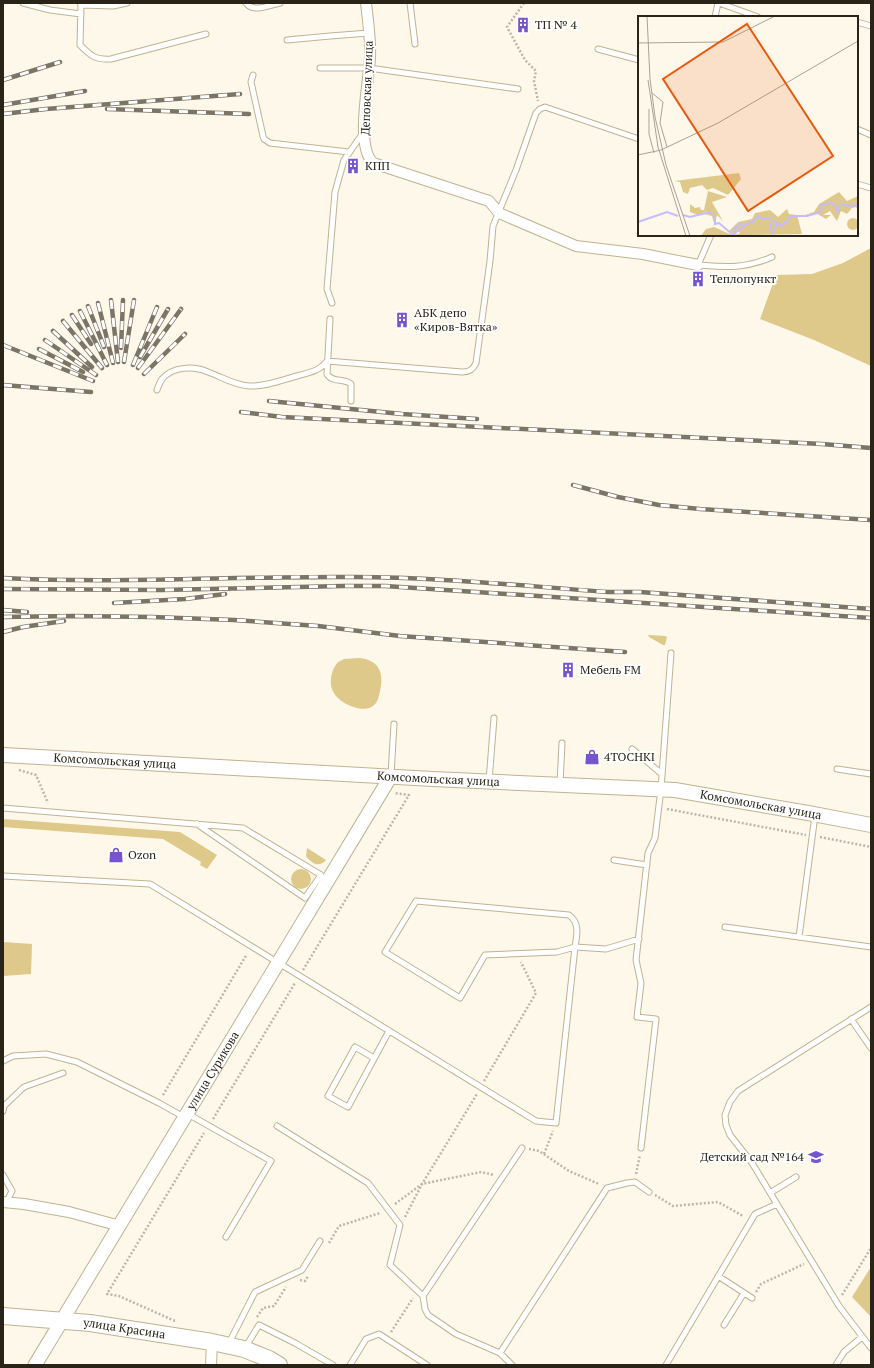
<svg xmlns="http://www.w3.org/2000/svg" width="874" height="1368" viewBox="0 0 874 1368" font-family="'PT Serif',serif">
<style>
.green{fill:#dec98b}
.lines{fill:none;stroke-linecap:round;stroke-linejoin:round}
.service-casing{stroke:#c0b392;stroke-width:7}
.minor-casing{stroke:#c0b392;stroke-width:12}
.tertiary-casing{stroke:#c0b392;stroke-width:15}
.secondary-casing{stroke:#c0b392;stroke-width:16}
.primary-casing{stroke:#c0b392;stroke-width:18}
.path{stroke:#bcb7aa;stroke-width:2.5;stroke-dasharray:2 2;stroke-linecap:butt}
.service{stroke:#fff;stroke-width:5}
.minor{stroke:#fff;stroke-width:10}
.tertiary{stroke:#fff;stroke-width:13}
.secondary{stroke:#fff;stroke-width:14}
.primary{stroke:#fff;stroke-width:16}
.rail-casing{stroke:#7a7567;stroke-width:4.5}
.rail{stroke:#fff;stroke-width:3;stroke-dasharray:9;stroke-linecap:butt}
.labels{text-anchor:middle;stroke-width:4;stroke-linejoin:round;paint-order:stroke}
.poi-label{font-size:12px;fill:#292417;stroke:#fff;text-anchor:start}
.street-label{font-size:12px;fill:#292417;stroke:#fff}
.inset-river{fill:none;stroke:#c6bcfc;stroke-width:2}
.inset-road{fill:none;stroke:#a8a396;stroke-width:1}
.view{fill:#e8590c;fill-opacity:0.15;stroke:#e8590c;stroke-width:2}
.inset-edge{fill:none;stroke:#292417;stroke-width:2}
</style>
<rect width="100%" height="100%" fill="#fdf8ea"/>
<path class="green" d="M871,248V366L814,340L760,319L776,275L812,274L843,263Z
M648,635L665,636L667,637L665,645H663L649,637Z
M360,658C380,661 384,673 380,691C379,696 378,702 374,705C364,715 339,703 334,693C328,684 331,670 338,662L344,659Z
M3,819L180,832L217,855L207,869L200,865L201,862L163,839L3,827Z
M307,848L326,860C319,868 312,864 306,856Z
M291 879a10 10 0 1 1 20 0a10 10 0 1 1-20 0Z
M3,942L32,944L31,974L3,976Z
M871,1267V1317L852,1297Z"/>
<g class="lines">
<g class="service-casing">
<path id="service" d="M23,3L50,10L81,14
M80,3L81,5L113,6L127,3
M246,3C253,13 270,5 280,3
M410,3L415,44
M719,3L758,17
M81,5L80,45C91,56 95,60 111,59L206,34
M715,17L718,3
M857,22L871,26
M287,40L330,36L369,33
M598,49L639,60
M320,68H369L518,89
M253,75L251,82L263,136L264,139L270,143L349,152
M857,129L871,135
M857,184L871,188
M711,235L698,265C726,267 745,269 772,257
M332,303L327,289L335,192L344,160L363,133
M330,319L327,374C332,383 344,378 351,384V401
M157,390C158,387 160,382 162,379C173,366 194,366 208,372C222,377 234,385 249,386C265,387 282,380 297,376C308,373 320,371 327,361L462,372C469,372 473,370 476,363L490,261L493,226L516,170L536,113L540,109L545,107L639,139
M632,749L662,774
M837,769L871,774
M391,775L394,724
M489,781L494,718
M560,784L562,743
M3,808L243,828L321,875L305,898L197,824
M614,860L647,865
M3,876L150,884L536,1121L556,1123L575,947L557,952L485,955L460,998L385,952L416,901L569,915C580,923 577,935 575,947L606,949L639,939
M725,927L871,947
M799,937L815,815
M871,1007L738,1091L730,1102L725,1115L726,1125L730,1135L752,1163L839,1306L871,1348
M851,1019L871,1048
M374,1058L355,1047L328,1096L348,1107L389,1031
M3,1061L13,1056L46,1054L77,1062L159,1103L184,1117
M3,1111L4,1106L24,1087L63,1073
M188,1114L271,1161L226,1237
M277,1126L368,1183L400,1225L390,1265L423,1296
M641,1148L656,1019L637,1017L641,983L636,960L648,853L655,838L661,789L671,653
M3,1175L12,1191L6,1203
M770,1193L796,1177
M718,1276L752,1298
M724,1325L744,1293
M229,1343L255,1292L302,1270L320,1241
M245,1348L259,1325L295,1343L333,1365
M500,1353L607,1188L627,1183L635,1182L649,1192
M350,1365L366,1339L379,1334L427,1365
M512,1365L500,1353L456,1334L428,1315L425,1309L423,1296L522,1148
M666,1365L755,1214L777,1204
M836,1365L844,1352L862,1337"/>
</g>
<g class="minor-casing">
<path id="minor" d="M366,3C368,21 371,40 370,58C369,82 355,146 373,163L489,201L499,213L576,246L643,254L698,265
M3,1202L24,1204L69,1212L120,1226
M211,1365L212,1342"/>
</g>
<g class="tertiary-casing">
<g id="tertiary">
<path id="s1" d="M35,1365L391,776"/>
</g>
</g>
<g class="secondary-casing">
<g id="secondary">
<path id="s2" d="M3,755L433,779L675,790L808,813L871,825"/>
</g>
</g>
<g class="primary-casing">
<g id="primary">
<path id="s3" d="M3,1316L90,1323L212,1342L244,1349L269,1359L279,1365"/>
</g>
</g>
<path class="path" d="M524,3L507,27L525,60L536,71L534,81L538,101
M19,770L36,775L48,803
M667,809L806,835
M820,837L871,847
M303,970L409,795L394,793
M484,1081L536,993L521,962
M163,1095L247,954
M213,1119L295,983
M529,1149L539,1151L569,1171L599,1184
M544,1154L553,1131
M636,1174L640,1155
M655,1195L673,1206L718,1202L743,1216
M395,1204L422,1184L481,1172L494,1175
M405,1217L422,1184L477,1094
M329,1243L339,1226L380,1213
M300,1280L305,1281L308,1276
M756,1292L761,1284L804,1264
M842,1295L871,1248
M257,1317L263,1308L274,1306L286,1287
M175,1321L119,1296L107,1294L204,1133
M391,1332L413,1298"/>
<use href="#service" class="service"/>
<use href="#minor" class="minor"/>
<use href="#tertiary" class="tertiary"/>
<use href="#secondary" class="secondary"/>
<use href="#primary" class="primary"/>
<g class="rail-casing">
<path id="rail" d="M3,80L60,62
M3,105L85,91
M107,109L249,114
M3,114L46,109L240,94
M111,300L118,362
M98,303L113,363
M88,306L104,347
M80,311L107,365
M72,315L91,344
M63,321L102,368
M53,331L92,367
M45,340L96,375
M3,345L93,381
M121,348L123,300
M39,349L83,372
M140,357L168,309
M124,362L134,300
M133,365L157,307
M138,368L181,309
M144,374L185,334
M3,385L91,392
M269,401L402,414L477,419
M241,412L282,417L822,444L871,448
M573,485L618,497L659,505L700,509L871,520
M3,578C120,584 236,576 353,577C438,577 523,586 608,592H640L871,609
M3,589L161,590L343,586H385L871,618
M114,603L185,599L225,594
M3,610L27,612
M3,617L73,616L152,617L234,620L318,626L400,636L625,652
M3,632L23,627L64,621"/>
</g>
<use href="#rail" class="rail"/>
</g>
<defs>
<g id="building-bare" transform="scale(1.2)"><path d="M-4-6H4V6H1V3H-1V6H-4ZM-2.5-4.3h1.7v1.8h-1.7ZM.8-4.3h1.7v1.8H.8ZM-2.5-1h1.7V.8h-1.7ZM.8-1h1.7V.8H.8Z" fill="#7554ce" stroke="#fff" stroke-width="2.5" paint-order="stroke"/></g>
<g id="shop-bare" transform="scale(1.2)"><path d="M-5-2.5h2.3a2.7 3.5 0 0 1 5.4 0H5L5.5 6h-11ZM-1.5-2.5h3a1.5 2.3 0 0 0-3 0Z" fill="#7554ce" stroke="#fff" stroke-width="2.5" paint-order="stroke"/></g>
<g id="school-bare" transform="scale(1.2)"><path d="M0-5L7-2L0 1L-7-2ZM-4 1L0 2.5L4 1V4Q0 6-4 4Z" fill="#7554ce" stroke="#fff" stroke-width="2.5" paint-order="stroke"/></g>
</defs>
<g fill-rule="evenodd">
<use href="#building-bare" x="523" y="25"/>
<use href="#building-bare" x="353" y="166"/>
<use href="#building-bare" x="698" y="279"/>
<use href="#building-bare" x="402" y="320"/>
<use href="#building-bare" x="568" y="670"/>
<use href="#shop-bare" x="592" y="757"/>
<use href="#shop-bare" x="116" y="855"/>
<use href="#school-bare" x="816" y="1157"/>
</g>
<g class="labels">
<g class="poi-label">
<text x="535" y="29">ТП № 4</text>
<text x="365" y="170">КПП</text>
<text x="710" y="283">Теплопункт</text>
<text x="414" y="317">АБК депо<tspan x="414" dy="14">«Киров-Вятка»</tspan></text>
<text x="580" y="674">Мебель FM</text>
<text x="604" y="761">4TOCHKI</text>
<text x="128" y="859">Ozon</text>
<text x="804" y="1161" text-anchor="end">Детский сад №164</text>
</g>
<g class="street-label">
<text transform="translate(367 88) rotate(-88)" y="4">Деповская улица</text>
<text dy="4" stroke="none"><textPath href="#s2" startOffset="112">Комсомольская улица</textPath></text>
<text dy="4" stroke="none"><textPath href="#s2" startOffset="436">Комсомольская улица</textPath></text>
<text dy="4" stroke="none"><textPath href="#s2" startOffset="760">Комсомольская улица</textPath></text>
<text dy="4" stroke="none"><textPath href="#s1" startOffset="344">улица Сурикова</textPath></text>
<text dy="4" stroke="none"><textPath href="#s3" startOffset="122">улица Красина</textPath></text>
</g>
</g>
<g transform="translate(638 16)">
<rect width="220" height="220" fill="#fdf8ea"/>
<path d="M101,157L103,163L90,179L75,172L69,174L64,169L52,172L50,178L45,176L42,166L36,165ZM70,175L89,181L74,186L85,205L79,199L77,207L78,202L72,196L77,201L76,207L74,200L66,198L69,195L60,199L52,196V188L57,192L62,191L63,194H66ZM201,176L209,185L220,180V194L218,191L214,192L209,198L203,195L199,205L192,195L185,199H193L188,203L178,197L161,201L176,196L181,188ZM149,193L151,198L159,199L164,218L63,220L68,213L76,211L94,219L100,218L102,217L100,214L96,218L91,215L100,206L114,203L117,197L132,194L140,201ZM209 208a6 6 0 1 1 12 0a6 6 0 1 1-12 0Z" fill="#dec98b"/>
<path class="inset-river" d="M45,199L52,201L72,196L77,201V208L81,207L95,219L107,209L116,205L120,200L124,203L130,202L144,210L153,200H169L183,196L182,190L186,188L194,187L201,197L200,191L203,189L217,190L220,187M0,206L29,196L40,200M132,207L134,217L139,208M98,217L96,212L105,207"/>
<path class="inset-road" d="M9,0L12,63L17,101L28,149L52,220M0,27L85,26L137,0M10,64L20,131L48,220M14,77L25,86L22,107L29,131M11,93V118L16,137M0,139L23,134L80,107L220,25"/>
<path class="view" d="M109,8L195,140L110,195L25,63Z"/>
<rect width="220" height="220" class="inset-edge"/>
</g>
<rect width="874" height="1368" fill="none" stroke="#292417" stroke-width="8"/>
</svg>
